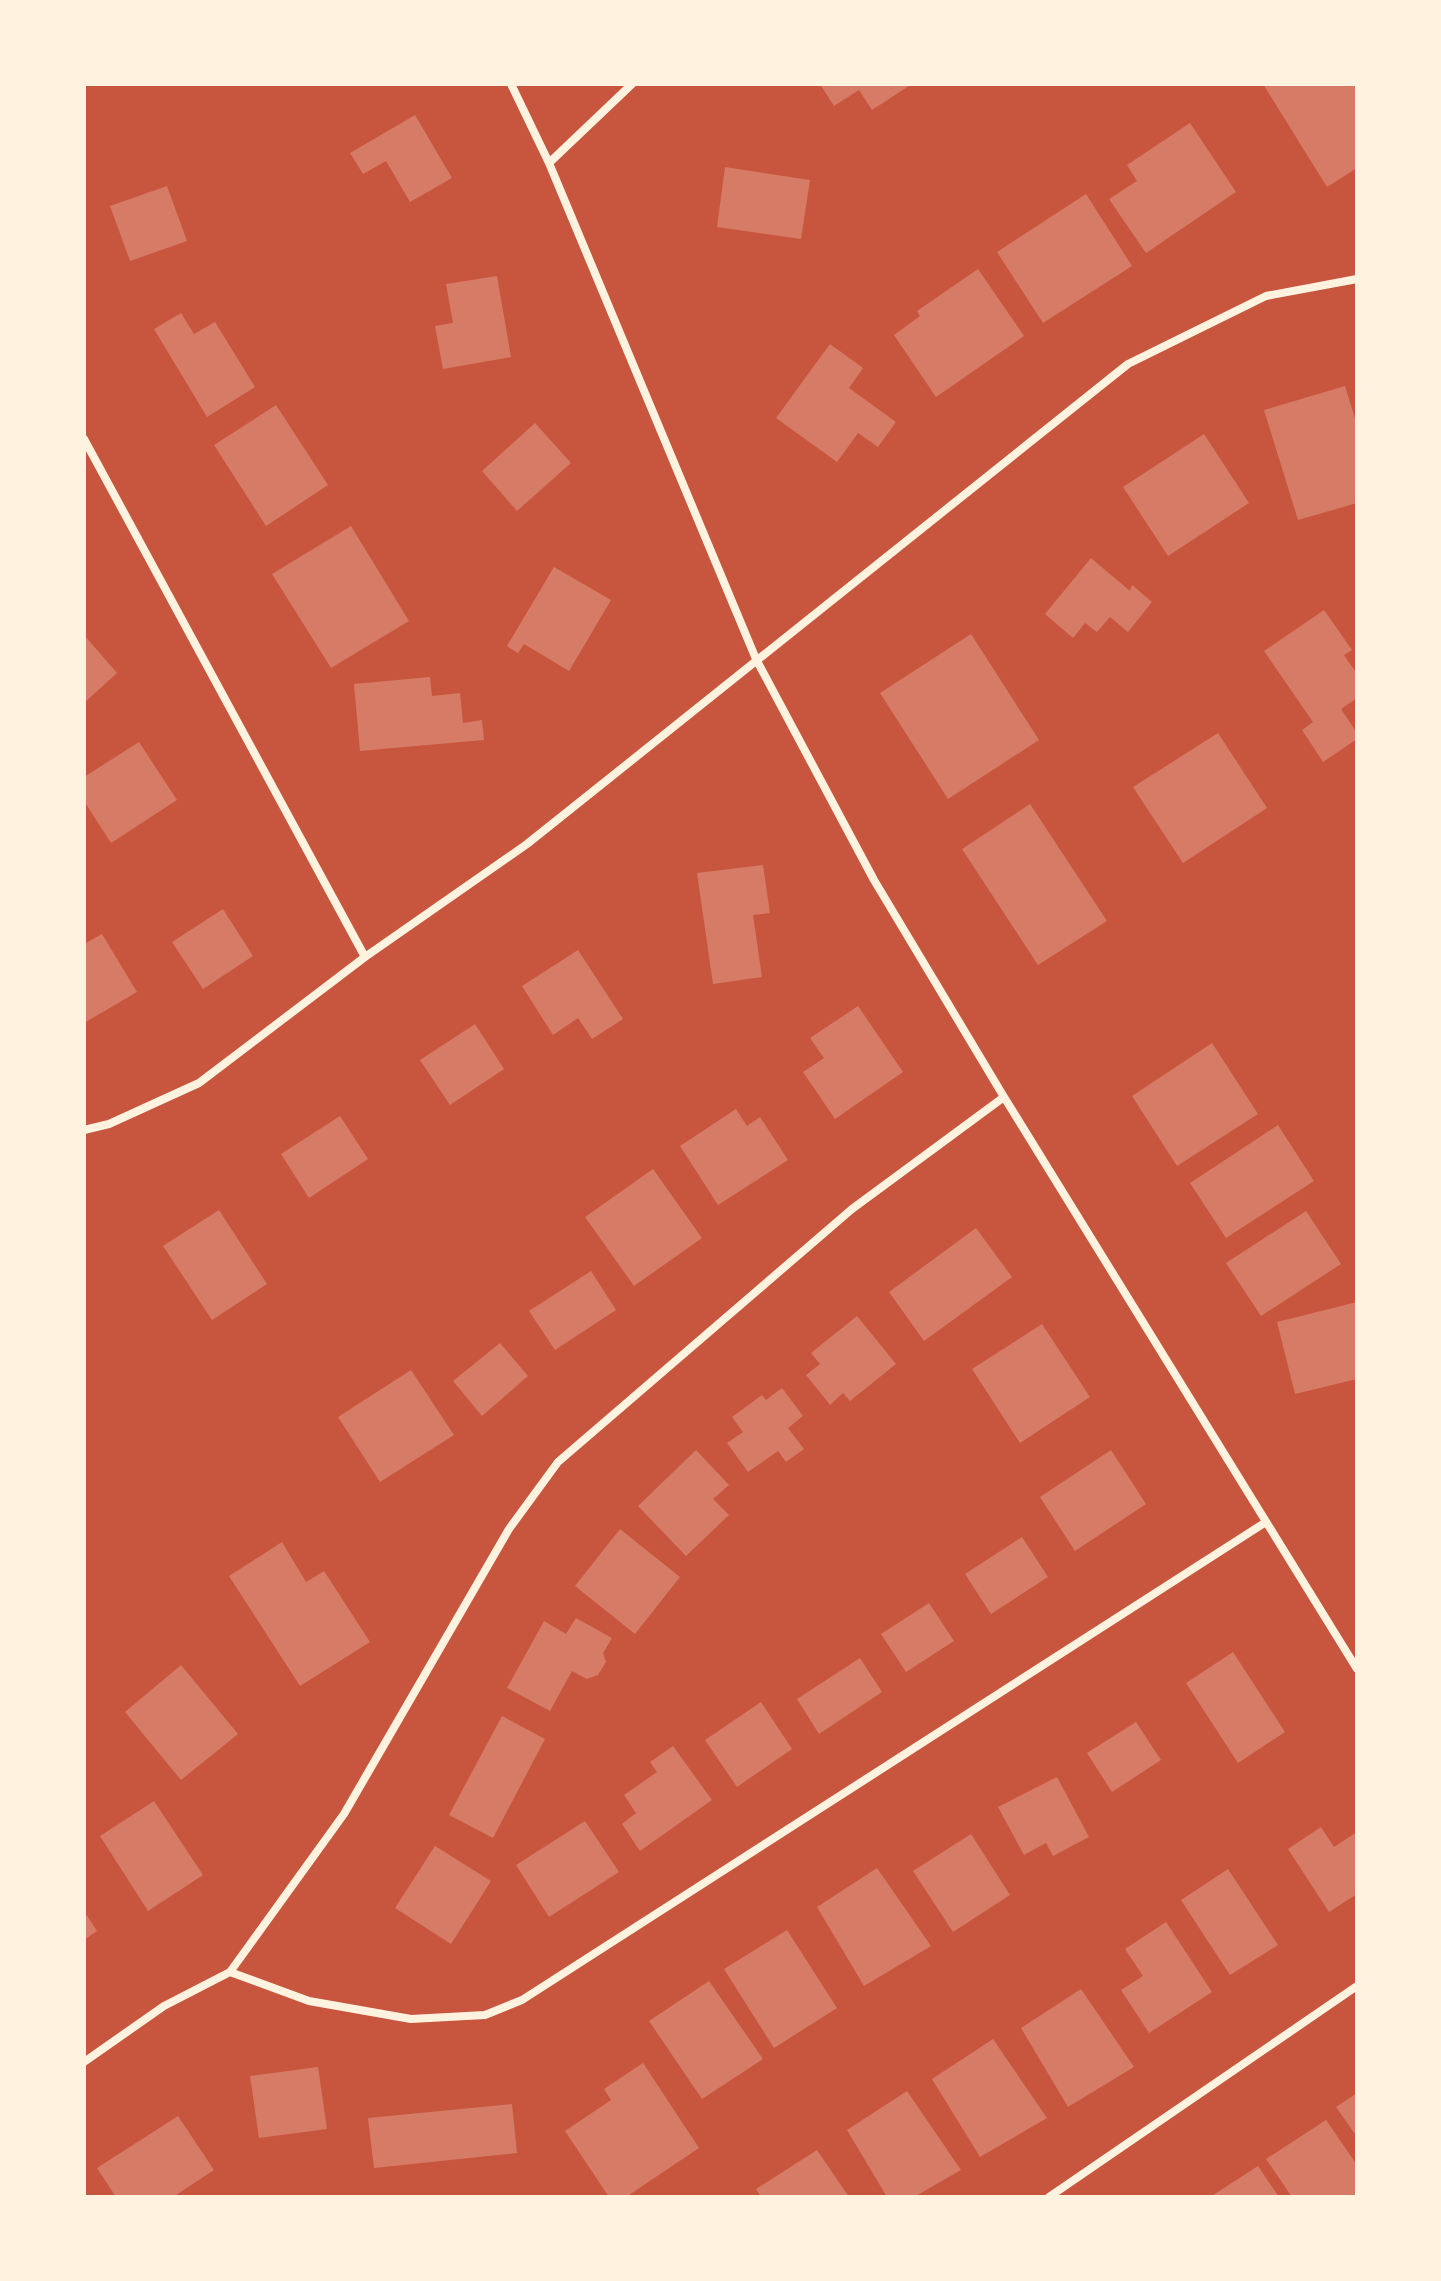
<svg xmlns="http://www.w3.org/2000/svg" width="1441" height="2281" viewBox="0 0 1441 2281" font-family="Commissioner,sans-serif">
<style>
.building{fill:#d67c66}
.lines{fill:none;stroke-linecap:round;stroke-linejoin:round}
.minor{stroke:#fff3e0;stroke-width:8}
</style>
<rect width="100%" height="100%" fill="#c8553d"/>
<path class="building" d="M820,84H912L872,110L859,90L834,106Z
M1263,84H1357V168L1327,187Z
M415,115L452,178L410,202L386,161L363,174L350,153Z
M1190,123L1236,192L1146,253L1109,199L1137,181L1127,165Z
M725,167L810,180L801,239L717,227Z
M167,186L187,241L130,261L110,206Z
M1086,194L1132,266L1043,323L997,252Z
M978,269L1024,336L936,397L894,335L920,316L917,311Z
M497,276L511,357L443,369L435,326L453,323L446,284Z
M181,313L194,334L215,322L255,387L207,417L154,329Z
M830,344L863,368L849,388L896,422L878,447L858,433L837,462L776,418Z
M1345,386L1357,425V503L1298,520L1264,410Z
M276,405L328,485L266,526L214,445Z
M535,423L571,463L517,511L482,471Z
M1204,434L1249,503L1168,556L1123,487Z
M351,526L409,621L331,668L272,574Z
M1091,558L1130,591L1132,585L1152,602L1128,632L1110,617L1097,632L1085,623L1073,638L1045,614Z
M554,567L611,600L569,671L524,644L518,653L507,646Z
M1324,610L1352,650L1344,655L1357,674V698L1341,709L1357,733V739L1323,762L1302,730L1313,722L1264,651Z
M971,634L1039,740L948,799L880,693Z
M84,635L117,673L84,703Z
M430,677L432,696L460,693L463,723L482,720L484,740L360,751L354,684Z
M1218,733L1267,808L1183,863L1133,787Z
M139,742L177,800L111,843L84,801V777Z
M1030,804L1107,921L1038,965L962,849Z
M763,865L770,913L753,915L762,977L713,984L697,873Z
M223,909L253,956L203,989L172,942Z
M102,934L137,992L84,1023V944Z
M578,950L623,1019L592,1039L578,1018L553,1035L522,986Z
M858,1006L903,1072L835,1119L803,1072L824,1058L810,1038Z
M475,1024L504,1069L450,1105L420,1060Z
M1212,1043L1258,1114L1177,1166L1132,1096Z
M736,1109L747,1126L760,1117L788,1160L718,1205L680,1146Z
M340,1116L368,1159L309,1198L281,1154Z
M1278,1125L1314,1181L1226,1238L1190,1183Z
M653,1169L702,1238L634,1286L585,1217Z
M219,1210L267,1284L212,1320L163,1246Z
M1306,1211L1341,1264L1261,1316L1226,1263Z
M976,1228L1012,1277L924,1341L889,1292Z
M591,1271L616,1310L555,1350L529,1311Z
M1357,1302V1379L1295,1394L1277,1322Z
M857,1316L896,1364L850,1401L843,1393L830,1405L806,1375L820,1364L811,1353Z
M1042,1324L1090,1397L1020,1443L972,1369Z
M500,1343L528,1376L482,1416L453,1381Z
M411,1370L454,1435L380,1482L338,1417Z
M782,1388L803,1416L788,1428L804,1449L786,1462L778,1451L748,1472L727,1443L743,1432L732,1417L762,1395L766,1400Z
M696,1450L729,1485L713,1499L729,1515L686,1556L638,1506Z
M1111,1450L1146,1504L1075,1551L1040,1497Z
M620,1529L680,1577L635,1634L575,1586Z
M1022,1537L1048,1577L991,1614L965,1574Z
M282,1542L306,1582L324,1571L370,1642L300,1686L229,1576Z
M929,1603L954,1641L906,1672L881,1634Z
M576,1618L612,1638L603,1653L606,1662L598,1675L587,1679L572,1671L550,1711L507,1688L544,1621L566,1634Z
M1233,1652L1285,1732L1238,1763L1186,1683Z
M860,1658L882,1692L819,1734L797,1699Z
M181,1665L238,1734L181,1780L125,1712Z
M761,1702L792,1749L737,1787L705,1740Z
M502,1716L545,1739L493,1838L449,1815Z
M1136,1722L1161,1760L1112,1792L1087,1753Z
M673,1746L712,1800L640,1851L622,1824L636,1813L624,1795L657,1772L650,1762Z
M1057,1777L1089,1837L1053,1856L1046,1843L1024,1855L998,1807Z
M154,1801L203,1875L148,1911L100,1836Z
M585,1821L619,1872L549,1917L516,1865Z
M1321,1827L1334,1847L1357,1832V1894L1329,1912L1288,1849Z
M971,1834L1010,1895L953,1932L913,1871Z
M435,1846L491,1881L451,1944L395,1908Z
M877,1868L931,1946L864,1986L817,1907Z
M1228,1869L1278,1945L1230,1975L1181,1900Z
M84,1911L97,1931L84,1940Z
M1166,1922L1212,1992L1149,2033L1121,1990L1143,1976L1125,1949Z
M787,1930L837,2008L774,2048L724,1969Z
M709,1981L763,2059L702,2099L649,2021Z
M1081,1989L1134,2067L1068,2107L1021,2028Z
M993,2039L1047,2118L980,2157L932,2079Z
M643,2063L699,2148L626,2197H609L565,2131L611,2100L604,2089Z
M318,2067L327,2129L259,2138L250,2076Z
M907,2091L961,2170L914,2197H887L847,2130Z
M1357,2093V2137L1336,2107Z
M512,2104L517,2153L374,2168L368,2118Z
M178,2116L214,2170L173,2197H116L97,2168Z
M1326,2120L1357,2165V2197H1292L1266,2159Z
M817,2150L849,2197H761L756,2189Z
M1258,2166L1279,2197H1210Z"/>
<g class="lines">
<path class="minor" d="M511,84L549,163L756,659L874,880L1004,1097L1357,1669
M549,163L632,84
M84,439L365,957
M84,1130L109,1124L199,1083L365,957L527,844L1128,364L1266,296L1357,279
M230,1972L309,2001L411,2019L485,2015L522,2000L1266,1522
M84,2062L164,2006L230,1972L344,1814L509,1529L558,1462L852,1209L1004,1097
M1049,2197L1357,1986"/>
</g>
<rect width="1441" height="2281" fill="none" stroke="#fff3e0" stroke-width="172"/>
</svg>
